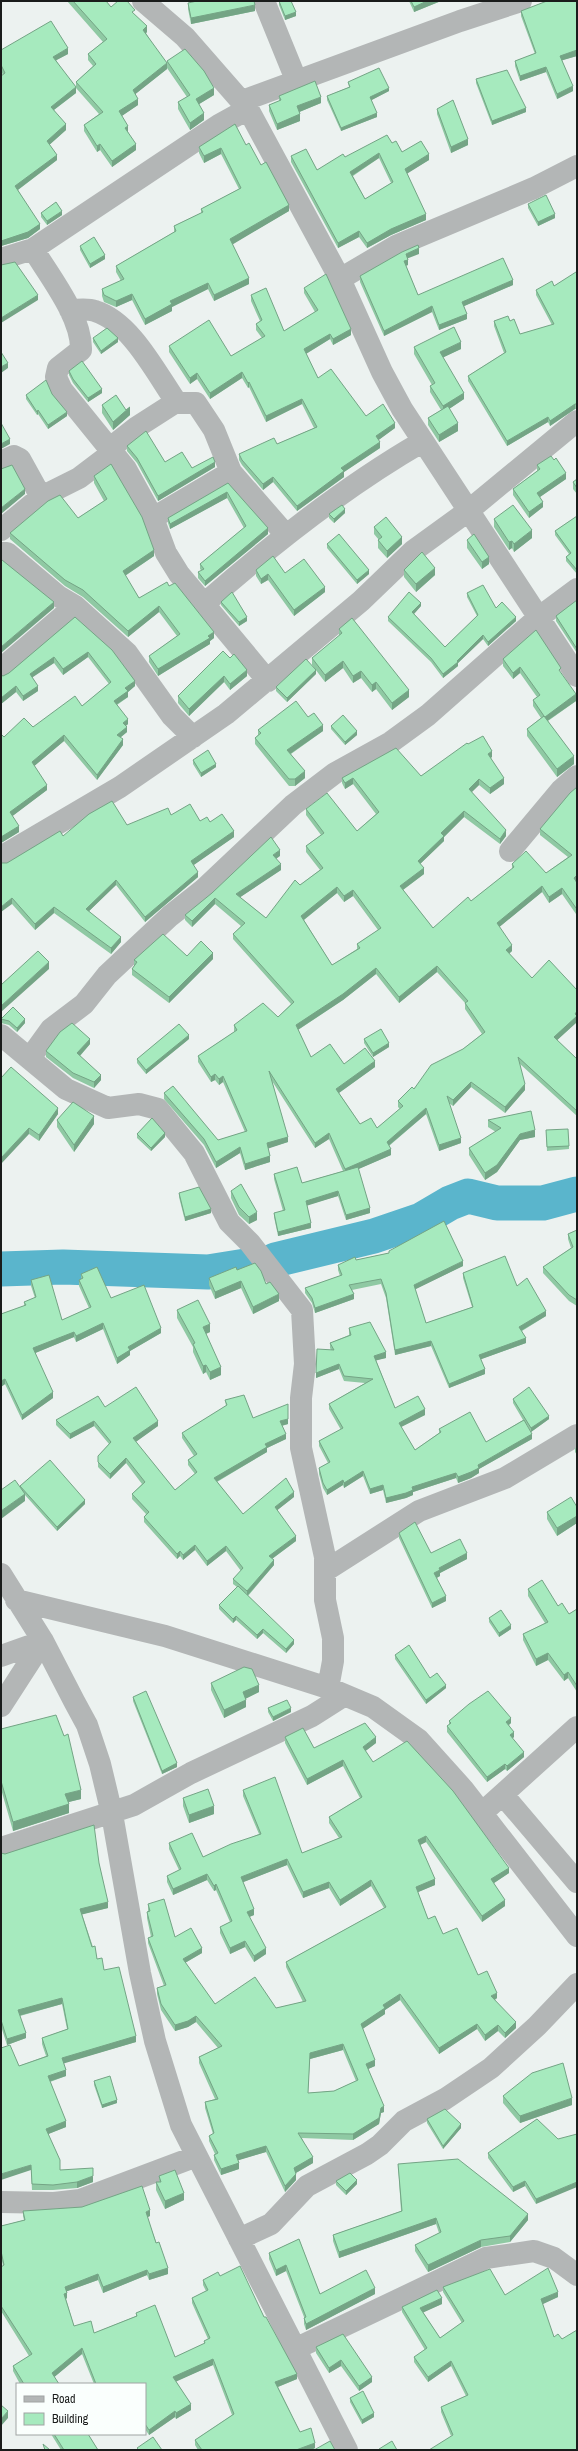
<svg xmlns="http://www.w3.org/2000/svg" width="578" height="2451" viewBox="0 0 578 2451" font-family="'Archivo Narrow',sans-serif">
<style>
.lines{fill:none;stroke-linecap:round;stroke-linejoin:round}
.river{stroke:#5ab5cc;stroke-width:35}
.minor{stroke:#b3b6b6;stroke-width:22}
.wall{fill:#8fc9a3;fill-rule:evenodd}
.shaded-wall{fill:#74a485}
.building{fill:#a6eabe;stroke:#74a485;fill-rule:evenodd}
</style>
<rect width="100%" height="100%" fill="#ecf2f0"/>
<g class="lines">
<path class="river" d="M275,1260L374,1236L421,1220L450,1203L468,1196L497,1203H543L577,1194
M1,1269L63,1267L208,1272L258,1264"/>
<path class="minor" d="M143,1L185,37L248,109L340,279L382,372L402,409L577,676
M264,1L297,82
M242,101L460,21L521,1
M33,249C50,277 82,317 81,350L58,368L56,377L62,390L126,469L153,518L166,553L179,574L268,681
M1,259L33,249L219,125L248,109
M340,279L396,246L534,188L577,166
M70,310C78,310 87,308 95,311C131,322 156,373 177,403H196L214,430L231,472L286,535
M109,449L137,427L176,402
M1,462L14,456L20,459L41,497
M153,518L231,472
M1,530L41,497L79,478L112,453
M1,553H7L58,596L75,606L127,653L172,716L193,737
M204,604C272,544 344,487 422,442
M1,669L75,606
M510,851L561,790L577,776
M1,857L120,787L226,714L361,601L413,551L468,511L577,421
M1,1035L66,1089L108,1108L139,1104L158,1109L194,1153L229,1222L250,1243L302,1310L305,1364L301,1398V1448L325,1557V1600L333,1638V1661L328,1688
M30,1058L51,1029L84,1004L107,975L170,916L203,890L293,805L335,773L391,742L428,715L538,618L577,589
M325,1571L419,1511L505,1478L577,1435
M1,1574L43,1641L74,1701L87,1725L100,1764L112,1814L140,1973L155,2041L181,2125L347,2450
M16,1600L165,1636L328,1688L373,1707L419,1740L463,1789L577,1936
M1,1656L43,1641
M1,1706L43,1641
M503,1795L577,1882
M483,1812L577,1727
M1,1848L134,1805L191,1773L312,1716L345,1695
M1,2202L54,2203L80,2200L197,2156
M239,2239L271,2224L307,2186L367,2154L380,2145L404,2121L445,2099L491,2068L537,2026L577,1984
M295,2349L486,2258L534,2251L554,2258L577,2275"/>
</g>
<path class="wall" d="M67,1H106L111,7L135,15L147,32L146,33L167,69L135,94L138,105L121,116L136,150L112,167L100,150L97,152L84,131V125L99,114L76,88V82L93,66L88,60V54L103,42Z
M279,1L296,16L285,20L279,5Z
M409,1H441L414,12Z
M188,3L255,11L191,24L188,9Z
M521,11L577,56L562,60L573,91L557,99L546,72L520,81L515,66V61L535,54L521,16Z
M1,50L68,54L56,60L76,93L54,110L66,130L49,145L57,160L18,190L40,229L28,238L1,246V76L3,75L1,71Z
M167,61L214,95L199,104L204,120L190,130L178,109V102L187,97L167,68Z
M476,79L526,112L492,125L476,83Z
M348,82L389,91L371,100L377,117L341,131L327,100V96L349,87Z
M279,96L321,103L299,112L300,121L277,130L269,111V105L279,101Z
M437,109L468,145L451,153L437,114Z
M392,143L402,152L429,160L407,173L426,220L391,235L367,248L359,237L338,248L291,162V156L317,170ZM379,158L391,183L365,199L353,176Z
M246,145L261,165L289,211L232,244L249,284L214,301L208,289L172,307V311L145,325L132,300L116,307L104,302L102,296V289L121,281L116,272V266L174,232V226L201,213V209L239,189L221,154L204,163L199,153V147Z
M528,204L555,218L538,226L528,208Z
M41,213L62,215L47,225L41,217Z
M80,246L105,259L90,268L80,250Z
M419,254L408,258V265L406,266L418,295L513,285L464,306L467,319L439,330L432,312L384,336L360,282V276Z
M577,273V409H575L550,426L548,422L507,446L468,381V376L504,353L494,326V321H510L520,334L552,325L536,295V290L554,286Z
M304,288L351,335L333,345L330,339L306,354L318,378L366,416L395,428L378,440L380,448L344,472V477L297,511L273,482L263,490L242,465L239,460V454L277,444L314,428L302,404L266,422L249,387L248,388L242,378L210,399L197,379L190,384L169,352V346L231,356L262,338L256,330V324L260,321L251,301V295L284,331L315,312L304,293Z
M93,338L118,342L101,354L93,342Z
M414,347L461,349L443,357L464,399L449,409L458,431L439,442L428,425V418L441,410L430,392V386L432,385L414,354Z
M69,371L102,393L88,402L73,383L69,375Z
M52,394L67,416L48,429L38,414L37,415L26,399V395Z
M102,405L126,410L130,415L113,430L102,413Z
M127,446L165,462L192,468L215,467L158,501L137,463L127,451Z
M537,465L566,479L540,497L543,507L529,518L513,495V489L537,471Z
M94,476L154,556L125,576L139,598L169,586L214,638L210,641V644L158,676L149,662V656L177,636L159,612L128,637L83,597L65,586L10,539V533L78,518L104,501L94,483Z
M577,479V494L573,489V482Z
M228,483L268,534L205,586L198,578V572L202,571L200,569V564L244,528L227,498L170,529L168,523V518Z
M345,513L334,523L329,518V514Z
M577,516V574L566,561V557L569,554L555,535V531Z
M494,519L532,538L514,552L512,548L509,550L494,527Z
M374,527L402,544L387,558L378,548V540H379L374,534Z
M467,540L489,564L482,569L467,548Z
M327,544L369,574L357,584L327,548Z
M256,570L285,573L325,592L294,616L268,580L261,584L256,576Z
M404,570L435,575L416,592L404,577Z
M467,593L496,608L516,621L488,646L483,639L458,663V666L443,678L431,662L388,621V617L421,606L414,614L445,647L477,616L467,597Z
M577,600V653L556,621V616Z
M221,602L247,621L239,626L221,605Z
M75,617L135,686L128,692V697L117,705L128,724L126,726L127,732L120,738L123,745L97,780L64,741L34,766L47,790L12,816L19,832L1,843L4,737L33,727L82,706L109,684L88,657L63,675L54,663L32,677L38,691L23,701L16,692L1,704V675L3,676L9,673Z
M339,629L409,697L392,710L376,689L372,692L361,678L353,683L343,668L325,682L312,665V658L339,636Z
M223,651L247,676L230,690L224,682L189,716L178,703V696Z
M503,659L561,674L576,701L548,721L574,764L557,777L527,736V729L541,718L533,706V700L537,697L520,673L513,679L503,666Z
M316,674L287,702L276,691V687Z
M331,726L357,735L345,745L331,729Z
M258,730L323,731L291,754L305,778L295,786H289L255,744V738L258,735Z
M468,744L492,757L491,758L504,784L490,794L479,785L471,792L506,836L500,844L464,817L444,837V841L420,864L424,874L403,890L433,928L471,901L512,869V864L546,873L568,857L540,835V829L577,787V881L576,882L577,883V913L576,914L562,894L549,903L542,892L499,927L512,951L509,954L532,978L577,990V1022L557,1040L577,1059V1116L520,1064L525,1090L505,1113L471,1087L453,1106L449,1103L461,1143L439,1151L426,1114L389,1146L391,1155L358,1169L370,1213L346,1220L338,1196L307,1205L311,1228L278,1236L274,1217V1213L283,1211L274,1179V1174L302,1183L343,1171L329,1139L315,1148L272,1081L288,1142L268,1148L270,1162L245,1170L240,1153L216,1168L204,1145L164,1099V1093L218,1140L245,1132L223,1082L219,1085L215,1080L211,1082L198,1062V1056L234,1032V1025L278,1017L291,1004L233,939V934L241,926L215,904L192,927L185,920V915L280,856L276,858L281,870L240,897L266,918L300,885L320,870L306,852V846L321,835L306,815V809L357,831L376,814L353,784L345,789L342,783V778L421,776ZM337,893L344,902L353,896L378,930L357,944V949L332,965L304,920ZM437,972L465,1003V1009L482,1034L463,1049L398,1101V1107L400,1109L377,1128L360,1124L339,1093L375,1067L344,1064L311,1057L298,1030L343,1000L376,974L399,1003Z
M193,760L216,767L201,777L193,764Z
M171,815L200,821L210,822L234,837L193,865L198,877L145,922L116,885L89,911L121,942L111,954L54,913L35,930L12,904L7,863L63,836L127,825Z
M187,956L213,959L169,1003L132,975V969L134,966V960Z
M1,1018L25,1023L17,1032L9,1025L1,1023Z
M189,1039L146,1074L137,1063V1059Z
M364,1039L389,1047L373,1057L364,1043Z
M90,1044L80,1056L101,1080L94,1088L73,1078L46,1057V1051Z
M1,1078L58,1114L39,1141L29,1134Z
M57,1120L94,1124L74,1152L57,1127Z
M488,1120L535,1137L520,1140L497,1172L485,1180L469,1155V1148L496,1132L488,1127Z
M546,1130L569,1146V1149L547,1151Z
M137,1134L165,1137L151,1151L137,1138Z
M231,1191L257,1220L249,1224L239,1215L231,1198Z
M179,1193L211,1213L185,1221L179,1197Z
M577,1230V1306L569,1301L543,1273V1267L571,1248L568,1239V1234Z
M389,1251L463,1266L415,1289L426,1323L472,1307L463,1278V1273L517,1286L546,1316L522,1331L526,1343L481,1359L485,1374L449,1388L431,1346L395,1355L386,1298L381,1284L352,1290L354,1299L315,1313L312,1303L305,1293V1288L340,1276L338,1270V1265L356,1260L389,1253Z
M237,1270L266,1284L279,1301L253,1314L241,1288L215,1299L209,1285V1278Z
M81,1274L111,1298L161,1333L130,1351V1355L117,1364L103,1329L76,1342L74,1337L35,1353L53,1398L22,1420L5,1384L1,1387V1314L24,1306V1302L35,1298L31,1286V1280L62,1320L89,1308L79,1286V1280L81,1279Z
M177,1310L210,1332L206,1334L221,1375L210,1380L206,1372L203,1374L193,1352V1347L177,1318Z
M349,1328L386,1358L376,1360L395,1408L425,1415L401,1427L415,1450L439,1433V1429L486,1442L523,1420L513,1403V1399L549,1419L531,1432L526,1423L532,1439L479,1469V1473L471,1478L458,1483L456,1478L413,1492V1495L406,1498L386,1503L383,1490L370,1494L363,1476L344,1488L343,1485L327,1495L323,1488L319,1474V1468L328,1463L319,1446V1441L341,1430L329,1409V1404L365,1383L344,1381L339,1369L316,1378L331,1350L330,1348V1343L349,1335Z
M225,1400L253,1418L288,1424L282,1426L286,1439L267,1448V1452L217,1482L243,1514L294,1497L277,1510L296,1541L272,1559L274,1565L248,1596L294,1644L286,1653L263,1633L257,1639L236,1620L233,1623L219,1609V1605L237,1587L233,1584V1579L241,1571L226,1551L207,1566L195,1550L183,1560L180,1556L177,1559L144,1522V1517L146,1514L132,1499V1494L142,1484L126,1463L110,1479L98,1467V1456L109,1444L94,1426L70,1439L56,1425V1420L105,1407L158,1426L135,1442L175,1490L195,1474L188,1465V1460L194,1456L182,1438V1433L226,1406Z
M577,1447V1455L575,1452V1448Z
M20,1486L85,1504L57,1531L25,1495V1501Z
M577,1507V1523L557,1536L547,1519V1512Z
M399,1533L431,1553L467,1559L440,1573V1576L437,1578L446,1601L432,1608L399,1538Z
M528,1589L558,1606L569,1614L577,1609V1692L568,1678L564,1681L548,1660L536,1666L523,1640V1634L545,1623L528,1596Z
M489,1618L511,1629L499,1637L489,1622Z
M395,1655L430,1678L446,1688L426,1704L395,1659Z
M211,1683L259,1692L245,1699L246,1707L224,1718L211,1690Z
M133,1697L177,1767L162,1774L133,1701Z
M268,1708L291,1712L273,1721L268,1712Z
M449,1721L511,1723L509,1725L514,1737L512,1738L524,1757L507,1771L505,1769L487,1782L447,1732V1726L449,1725Z
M1,1729L81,1799L68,1802L69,1813L13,1831L1,1789Z
M285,1737L314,1748L376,1743L365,1751L373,1762L509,1873L494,1883L505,1906L482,1922L426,1842L420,1845L435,1885L418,1892L428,1919L443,1934L497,1998L495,2000L516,2028L505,2038L498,2031L485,2041L477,2029L439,2054L400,2000L385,2010V2014L362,2029L375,2066L368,2069L384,2112L381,2113L379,2124L353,2140L302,2138L313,2163L296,2173V2180L285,2192L266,2152L238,2160L239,2169L221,2175L214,2160V2155L215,2154L209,2141V2136L213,2134L205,2108V2102L215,2099L199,2063V2057L218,2048L196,2022L188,2027L175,2031L161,2010L157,1994V1988L164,1986L148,1943V1938L151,1937L147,1918V1912L148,1911V1904L175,1937L202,1953L185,1963L215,2004L276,2008L303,2002L286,1967V1962L384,1908L371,1886L340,1906L329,1888L303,1898L287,1865L243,1882L254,1915L249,1917L266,1954L254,1962L245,1947L230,1954L220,1933V1927L230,1922L216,1890L214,1891L207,1880L173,1895L167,1882V1876L179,1870L169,1849V1843L203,1857L259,1834L243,1796V1790L302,1853L339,1838L329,1823V1817L360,1798L343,1766L307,1785L285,1743ZM343,2050L356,2081L334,2091L308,2093L310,2059Z
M183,1798L214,1814L189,1823L183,1806Z
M1,1853L99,1863L108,1908L82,1914L97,1959L104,1970L136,2042L63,2063L66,2076L50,2082L66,2127L48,2134L60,2170L93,2182L77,2188L53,2190H32L31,2170L19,2066L46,2056L42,2044V2038L67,2029L62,2004L20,2016L26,2038L7,2045L1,2026Z
M94,2081L117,2103L102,2108L94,2085Z
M503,2096L572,2105L520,2123L503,2103Z
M427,2119L461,2128L443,2149L427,2123Z
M537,2119L536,2204L525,2186L513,2192L488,2158V2153Z
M398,2164L528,2220L510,2242L481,2247L428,2272L415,2251V2245L439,2233L436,2224L339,2258L333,2241V2235L401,2211Z
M159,2176L184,2200L165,2209L156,2190V2182H159Z
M336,2181L357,2184L346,2195L336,2185Z
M23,2211L150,2216L147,2217L168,2274L149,2280L147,2275L103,2293L98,2280L67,2291V2298L66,2299L74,2326L94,2333L136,2316V2313L175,2357L204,2344V2341L208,2339L192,2303V2298L206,2291L203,2285V2280L220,2276L264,2317L297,2379L278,2387L300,2432L315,2448L311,2450H198L195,2445V2440L232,2415L213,2365L176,2381L191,2410L176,2419L175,2417L149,2435L145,2429V2384H94L82,2354L54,2377L59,2384H20L13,2371V2366L29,2356L1,2311V2267L3,2266L1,2256V2226L24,2220L23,2216Z
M299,2239L320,2294H375L306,2330L304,2324V2317L286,2271L276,2276L269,2259V2253Z
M443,2287L505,2295L558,2297L542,2304L554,2337L562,2339L451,2436L441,2412V2407L466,2396L451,2366L428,2382L414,2362V2357L425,2350L402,2312V2307L442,2304L423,2312L440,2338L462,2323L443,2292Z
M343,2334L372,2382L359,2391L341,2366L329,2373L316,2353V2347Z
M350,2398L374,2417L362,2424L350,2402Z
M51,2434H88L98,2450H61Z"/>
<path class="shaded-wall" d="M427,1H441L414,12V7Z
M255,5V11L191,24V18Z
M296,12V16L285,20V16Z
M147,26V32L143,36V30Z
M68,48V54L53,62V57Z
M577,50V56L560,61V56Z
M167,63V69L133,96V90Z
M546,67V72L520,81V76Z
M573,86V91L557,99V94Z
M76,87V93L51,112V107Z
M214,88V95L196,106V99Z
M389,88V91L370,101V97Z
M321,97V103L297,113V106Z
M138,99V105L119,118V111Z
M526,108V112L492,125V121Z
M204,113V120L190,130V123Z
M377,113V117L341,131V128Z
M300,114V121L277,130V124Z
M66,124V130L47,147V141Z
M128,126V132L125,128Z
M468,139V145L451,153V147Z
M100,144V150L97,152V146Z
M136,144V150L112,167V161Z
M221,148V154L204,163V156Z
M379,153V158L350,177V172Z
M429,154V160L405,175V169Z
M57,155V160L15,192V186Z
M289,205V211L230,246V239Z
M62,211V215L47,225V221Z
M426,214V220L391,235L367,248V243L391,229Z
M555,214V218L538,226V222Z
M40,224V229L28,238L1,246V241Z
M359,231V237L338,248V243Z
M419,248V254L406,259V254Z
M105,255V259L90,268V264Z
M408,260V265L404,266V261Z
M249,278V284L214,301V295Z
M513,280V285L462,307V302Z
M208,283V289L172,307V311L145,325V319L170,301Z
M132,294V300L116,307V301Z
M38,295V300L1,323V318Z
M432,306V312L384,336V331Z
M467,314V319L439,330V325Z
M351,329V335L333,345V339Z
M330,334V339L304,355V349Z
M118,338V342L101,354V351Z
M461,342V349L440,359V352Z
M8,363V368L1,373V367Z
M242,372V378L210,399V393Z
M197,373V379L190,384V378Z
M249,382V387L248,388V383Z
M102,389V393L88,402V398Z
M464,393V399L443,413V406Z
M302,399V404L266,422V416Z
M575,404V409L550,426V421Z
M130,407V415L113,430V422Z
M38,410V414L37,415V412Z
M67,412V416L48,429V425Z
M548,417V422L507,446V441Z
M395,423V428L376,442V436Z
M458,423V431L439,442V435Z
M10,439V444L1,449V444Z
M380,442V448L344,472V477L297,511V506L341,468Z
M215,462V467L158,501V496Z
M566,473V479L537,499V493Z
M273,477V482L263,490V484Z
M25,489V494L1,514V508Z
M227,492V498L170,529V524Z
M543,502V507L529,518V512Z
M345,509V513L334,523V519Z
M268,528V534L205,586V581Z
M532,530V538L514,552V544Z
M402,537V544L387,558V551Z
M512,541V548L509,550V542Z
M154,550V556L123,577V571Z
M489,557V564L482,569V562Z
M435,568V575L416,592V584Z
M369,570V574L357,584V580Z
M268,574V580L261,584V579Z
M325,587V592L294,616V610Z
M54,602V608L1,653V647Z
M421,603V606L412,616V612Z
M159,606V612L128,637V631Z
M247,617V621L239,626V622Z
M516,617V621L488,646V642Z
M214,632V638L210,641V644L158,676V669Z
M483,635V639L458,663V666L443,678V674Z
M88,652V657L63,675V669Z
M54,657V663L30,679V674Z
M343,661V668L325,682V675Z
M520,667V673L513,679V673Z
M247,670V676L230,690V684Z
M316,670V674L287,702V698Z
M361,671V678L353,683V676Z
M224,676V682L189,716V709Z
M135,681V686L128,692V697L114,706V701L125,688Z
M376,682V689L372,692V685Z
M16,686V692L1,704V698Z
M38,686V691L23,701V696Z
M409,690V697L392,710V703Z
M576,694V701L544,723V717Z
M128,719V724L123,728V723Z
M323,725V731L287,756V750Z
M127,727V732L117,740V735Z
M357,731V735L345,745V742Z
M64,735V741L32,768V762Z
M123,739V745L97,780V775Z
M492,751V757L488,759V754Z
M574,756V764L557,777V769Z
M216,764V767L201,777V773Z
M305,771V778L295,786V779Z
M353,778V784L345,789V783Z
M504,778V784L490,794V788Z
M479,779V785L469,795V789Z
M47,785V790L10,818V812Z
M464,811V817L444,837V841L418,866V861L441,833Z
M19,826V832L1,843V837Z
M506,830V836L500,844V839Z
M234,831V837L191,867V861Z
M280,850V856L273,861V855Z
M281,864V870L236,900V894Z
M424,868V874L400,892V886Z
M198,872V877L145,922V917Z
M577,875V881L574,884V878Z
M116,880V885L86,914V909Z
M542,886V892L497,929V923Z
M337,887V893L301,922V916Z
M562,888V894L549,903V897Z
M353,890V896L344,902V896Z
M12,898V904L1,912V907Z
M215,898V904L192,927V921Z
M54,907V913L35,930V924Z
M121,937V942L111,954V948Z
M512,945V951L506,956V950Z
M213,953V959L169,1003V997Z
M49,962V969L1,1012V1006Z
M437,966V972L399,1003V997Z
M376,968V974L343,1000L296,1031V1025Z
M577,1011V1022L554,1043V1037Z
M25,1019V1023L17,1032V1028Z
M189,1035V1039L146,1074V1070Z
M90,1039V1044L77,1059V1053Z
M389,1043V1047L373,1057V1053Z
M375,1061V1067L336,1095V1089Z
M215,1074V1080L211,1082V1077Z
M101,1075V1080L94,1088V1082Z
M223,1076V1082L219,1085V1079Z
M471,1082V1087L453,1106V1100Z
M525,1084V1090L505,1113V1107Z
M58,1108V1114L39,1141V1135Z
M426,1108V1114L387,1147V1142Z
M94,1116V1124L74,1152V1145Z
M29,1128V1134L1,1164V1158Z
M535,1130V1137L520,1140L497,1172L485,1180V1173L520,1134Z
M165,1133V1137L151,1151V1148Z
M329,1133V1139L315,1148V1143Z
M288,1137V1142L267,1149V1143Z
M461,1138V1143L439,1151V1145Z
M240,1147V1153L216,1168V1162Z
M391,1149V1155L345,1175V1169Z
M270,1156V1162L245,1170V1164Z
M338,1191V1196L306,1206V1201Z
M370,1208V1213L346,1220V1215Z
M211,1209V1213L185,1221V1217Z
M257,1212V1220L249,1224V1217Z
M311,1223V1228L278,1236V1232Z
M463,1261V1266L414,1290V1285Z
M241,1281V1288L215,1299V1292Z
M279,1294V1301L253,1314V1307Z
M354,1294V1299L315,1313V1308Z
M546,1311V1316L519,1332V1327Z
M103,1323V1329L76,1342V1336Z
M210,1324V1332L203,1335V1327Z
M161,1328V1333L130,1351V1355L117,1364V1358L128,1347Z
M74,1332V1337L33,1354V1348Z
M526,1338V1343L479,1360V1355Z
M431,1341V1346L395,1355V1350Z
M386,1352V1358L374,1361V1356Z
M339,1364V1369L316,1378V1373Z
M206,1365V1372L203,1374V1366Z
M221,1367V1375L210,1380V1372Z
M485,1369V1374L449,1388V1384Z
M5,1379V1384L1,1387V1381Z
M53,1392V1398L22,1420V1415Z
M425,1409V1415L399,1428V1423Z
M549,1416V1419L531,1432V1428Z
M288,1419V1424L280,1426V1421Z
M94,1421V1426L70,1439V1434Z
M158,1421V1426L133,1444V1438Z
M286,1434V1439L267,1448V1452L214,1483V1478L265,1444Z
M532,1434V1439L479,1469V1473L471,1478L458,1483V1477L478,1465Z
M126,1458V1463L110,1479V1474Z
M363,1471V1476L344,1488V1483Z
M456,1473V1478L413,1492V1495L406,1498L386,1503V1498L412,1487Z
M343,1480V1485L327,1495V1490Z
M383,1485V1490L370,1494V1489Z
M294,1492V1497L275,1512V1507Z
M25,1494V1501L1,1519V1511Z
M85,1500V1504L57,1531V1527Z
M577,1516V1523L557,1536V1528Z
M296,1536V1541L269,1561V1556Z
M195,1545V1550L183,1560V1555Z
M226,1546V1551L207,1566V1561Z
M180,1551V1556L177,1559V1554Z
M467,1553V1559L440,1573V1576L434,1579V1573L439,1568Z
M274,1560V1565L247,1596V1591Z
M446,1596V1601L432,1608V1603Z
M236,1616V1620L233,1623V1619Z
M511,1625V1629L499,1637V1633Z
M263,1629V1633L257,1639V1635Z
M294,1640V1644L286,1653V1649Z
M548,1653V1660L536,1666V1659Z
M568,1672V1678L564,1681V1675Z
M259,1685V1692L243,1700V1692Z
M446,1685V1688L426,1704V1700Z
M246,1700V1707L224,1718V1710Z
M291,1708V1712L273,1721V1717Z
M511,1718V1723L506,1727V1722Z
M514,1732V1737L510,1741V1735Z
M376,1737V1743L363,1753V1747Z
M524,1752V1757L507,1771V1766Z
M343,1760V1766L307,1785V1779Z
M177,1763V1767L162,1774V1771Z
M505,1764V1769L487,1782V1777Z
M81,1790V1799L65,1803V1794Z
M69,1804V1813L13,1831V1822Z
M214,1806V1814L189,1823V1815Z
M426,1836V1842L418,1846V1840Z
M287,1859V1865L241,1883V1877Z
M509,1868V1873L491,1885V1879Z
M207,1874V1880L173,1895V1889Z
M435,1879V1885L416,1893V1887Z
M371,1880V1886L340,1906V1900Z
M329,1882V1888L303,1898V1892Z
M216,1884V1890L214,1891V1886Z
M505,1900V1906L482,1922V1916Z
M108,1902V1908L80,1915V1909Z
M254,1909V1915L247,1918V1912Z
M245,1941V1947L230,1954V1948Z
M202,1948V1953L183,1964V1959Z
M266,1948V1954L254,1962V1956Z
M497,1993V1998L491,2002V1996Z
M400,1994V2000L385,2010V2014L361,2030V2024L383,2005Z
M62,1998V2004L18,2016V2010Z
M196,2016V2022L188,2027L175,2031V2025Z
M516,2022V2028L505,2038V2033Z
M477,2024V2029L439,2054V2048Z
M498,2025V2031L485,2041V2035Z
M26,2033V2038L7,2045V2039Z
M136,2036V2042L62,2064V2058Z
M343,2044V2050L310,2059V2053Z
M375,2060V2066L366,2070V2064Z
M66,2070V2076L48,2082V2076Z
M572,2098V2105L520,2123V2116Z
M117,2100V2103L102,2108V2105Z
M384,2106V2112L381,2113L379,2124L353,2140V2134L381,2108Z
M66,2121V2127L46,2135V2129Z
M461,2124V2128L443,2149V2146Z
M266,2146V2152L236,2161V2155Z
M313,2157V2163L294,2174V2168Z
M239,2163V2169L221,2175V2169Z
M31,2165V2170L1,2180V2174Z
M296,2174V2180L285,2192V2186Z
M93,2176V2182L77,2188V2182Z
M357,2180V2184L346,2195V2191Z
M525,2181V2186L513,2192V2187Z
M577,2182V2187L536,2204V2199Z
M184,2193V2200L165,2209V2201Z
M150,2210V2216L146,2218V2212Z
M528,2214V2220L510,2242V2236Z
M436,2218V2224L339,2258V2252Z
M481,2240V2247L428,2272V2265Z
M286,2265V2271L276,2276V2270Z
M168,2268V2274L149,2280V2274Z
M147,2270V2275L103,2293V2287Z
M98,2274V2280L65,2292V2287Z
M375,2288V2294L306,2330V2324Z
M558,2292V2297L541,2305V2299Z
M67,2293V2298L64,2300V2294Z
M442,2298V2304L420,2314V2308Z
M82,2348V2354L52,2379V2373Z
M213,2359V2365L173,2383V2377Z
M341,2360V2366L329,2373V2368Z
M451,2361V2366L428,2382V2377Z
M297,2374V2379L275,2388V2382Z
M372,2377V2382L359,2391V2386Z
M191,2404V2410L176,2419V2413Z
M8,2411V2418L1,2426V2419Z
M175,2411V2417L149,2435V2430Z
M374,2413V2417L362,2424V2420Z
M315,2443V2448L311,2450H296Z"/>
<path class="building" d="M73,1H106L111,7L118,1H127L135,10L132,12L147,26L143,30L167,63L133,90L138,99L119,111L128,126L125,128L136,144L112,161L100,144L97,146L84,125L103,112L76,82L96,64L88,54L107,39Z
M197,1H254L255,5L191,18L188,3Z
M279,1H291L296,12L285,16Z
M411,1H427L414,7Z
M547,1H577V50L560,56L573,86L557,94L546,67L520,76L515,61L536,53L521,11Z
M51,21L68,48L53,57L76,87L51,107L66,124L47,141L57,155L15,186L40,224L28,232L1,241V76L5,73L1,65V50Z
M185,49L204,71L214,88L196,99L204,113L190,123L178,102L190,95L167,61Z
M379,68L389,88L370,97L377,113L341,128L327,96L350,87L348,82Z
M507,70L526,108L492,121L476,79Z
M315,81L321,97L297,106L300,114L277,124L269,105L281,100L279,96Z
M453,100L468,139L451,147L437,109Z
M235,124L246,145L249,143L261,165L266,162L289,205L230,239L249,278L214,295L208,283L170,301L172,304L145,319L132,294L116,301L104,295L102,289L124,279L116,266L176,231L174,226L203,212L201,209L241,188L221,148L204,156L199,147Z
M387,135L392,143L396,141L402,152L421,141L429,154L405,169L426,214L391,229L367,243L359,231L338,243L291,156L306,149L317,170L343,154L345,157ZM379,153L393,182L365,199L350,172Z
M546,195L555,214L538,222L528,204Z
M56,202L62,211L47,221L41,213Z
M94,237L105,255L90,264L80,246Z
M418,245L419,248L406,254L408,260L404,261L418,295L503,258L513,280L462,302L467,314L439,325L432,306L384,331L360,276L402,252Z
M15,262L38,295L1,318V265Z
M576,272L577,273V404H575L550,421L548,417L507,441L468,376L506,352L494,321L508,316L510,321L514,319L520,334L554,324L536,290L552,281L554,286Z
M326,274L351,329L333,339L330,334L304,349L318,378L331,369L366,416L383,404L395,423L376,436L380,442L341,468L344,471L297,506L273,477L263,484L242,460L239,454L274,438L277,444L317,427L302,399L266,416L249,382L248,383L242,372L210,393L197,373L190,378L169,346L209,320L231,356L265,336L256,324L262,320L251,295L266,288L284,331L318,310L304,288Z
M454,327L461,342L440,352L464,393L443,406L430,386L435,383L414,347Z
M107,328L118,338L101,351L93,338Z
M1,352L8,363L1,367Z
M82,361L102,389L88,398L73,379L69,371Z
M46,380L52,394L67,412L48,425L38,410L37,412L26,395Z
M116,395L126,410L130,407L113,422L102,405Z
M448,406L458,423L439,435L428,418Z
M1,423L10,439L1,444Z
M146,431L165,462L182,452L192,468L213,457L215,462L158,496L137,458L127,446Z
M551,456L554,460L556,458L566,473L537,493L543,502L529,512L513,489L540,469L537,465Z
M111,464L142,517L154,550L123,571L139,598L167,582L169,586L175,583L214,632L208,636L210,638L158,669L149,656L180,634L159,606L128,631L83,590L65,580L10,533L48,501L60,495L78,518L107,499L94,476Z
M12,465L25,489L1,508V469Z
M577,479V488L573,482Z
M228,483L268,528L205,581L198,572L204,569L200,564L246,526L227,492L170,524L168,518Z
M342,505L345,509L334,519L329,514Z
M513,505L532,530L514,544L512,541L509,542L494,519Z
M577,516V570L566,557L571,553L555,531Z
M386,517L402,537L387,551L378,540L382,537L374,527Z
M339,534L369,570L357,580L327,544Z
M474,534L489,557L482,562L467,540Z
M422,552L435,568L416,584L404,570Z
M273,556L285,573L304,559L325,587L294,610L268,574L261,579L256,570Z
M2,560L54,602L1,647V562Z
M483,585L496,608L502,602L516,617L488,642L483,635L457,661L458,662L443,674L431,658L388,617L409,592L421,603L412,612L445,647L478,615L467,593Z
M232,592L247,617L239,622L221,602Z
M577,600V649L556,616Z
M75,617L112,650L135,681L125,688L128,691L114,701L128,719L123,723L127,727L117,735L123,739L97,775L64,735L32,762L47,785L10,812L19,826L1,837V734L4,737L24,718L33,727L75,696L82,706L111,682L88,652L63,669L54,657L30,674L38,686L23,696L16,686L1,698V675L3,676L9,673Z
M352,618L409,690L392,703L376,682L372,685L361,671L353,676L343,661L325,675L312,658L342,633L339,629Z
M536,630L561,668L559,670L576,694L545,717L544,716L533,700L540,695L520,667L513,673L503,659Z
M223,651L230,658L234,654L247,670L230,684L224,676L189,709L178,696Z
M306,659L316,670L287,698L276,687Z
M296,701L308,717L314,713L323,725L287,750L305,771L295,779H289L255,738L261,733L258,730Z
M343,715L357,731L345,742L331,726Z
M544,716L574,756L557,769L527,729Z
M483,736L492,751L488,754L504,778L490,788L479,779L469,789L506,830L500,839L464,811L441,833L444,836L418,861L424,868L400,886L433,928L468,897L471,901L514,867L512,864L526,851L546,873L572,855L540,829L570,793L577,787V875L574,878L577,883V907L576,908L562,888L549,897L542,886L497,923L512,945L506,950L532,978L549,960L577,990V1011L575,1014L577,1016L554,1037L577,1059V1111L518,1057L525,1084L505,1107L471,1082L453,1100L447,1096L461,1138L439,1145L426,1108L387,1142L391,1149L345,1169L329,1133L315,1143L269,1071L288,1137L267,1143L270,1156L245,1164L240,1147L216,1162L204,1139L164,1093L173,1086L218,1140L247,1131L223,1076L219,1079L215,1074L211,1077L198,1056L237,1030L234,1025L263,1003L278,1017L294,1002L233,934L245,923L215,898L192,921L185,915L212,893L271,837L280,850L273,855L281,864L236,894L266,918L295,880L300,885L323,868L306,846L324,833L306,809L327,793L357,831L379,812L353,778L345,783L342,778L396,748L421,776L467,743L468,744ZM337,887L344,896L353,890L381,928L357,944L360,948L332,965L301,916ZM437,966L468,1001L465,1003L485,1032L463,1049L431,1065L414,1089L412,1087L398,1101L403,1106L377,1128L371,1118L360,1124L336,1089L375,1061L365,1048L344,1064L330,1044L311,1057L296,1025L343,994L376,968L399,997Z
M208,750L216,764L201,773L193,760Z
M112,801L127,825L168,808L171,815L190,804L200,821L207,817L210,822L222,814L234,831L191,861L198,872L145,917L116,880L86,909L121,937L111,948L54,907L35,924L12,898L1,907V863H7L60,831L63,836L89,814Z
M163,934L187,956L201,941L213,953L169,997L132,969L137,962L134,960Z
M38,951L49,962L1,1006V985Z
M13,1007L25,1019L17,1028L9,1021L1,1019Z
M72,1023L90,1039L77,1053L101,1075L94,1082L73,1073L46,1051L60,1032Z
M179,1024L189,1035L146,1070L137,1059Z
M381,1029L389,1043L373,1053L364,1039Z
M11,1067L58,1108L39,1135L29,1128L1,1158V1078Z
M73,1102L94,1116L74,1145L57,1120Z
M531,1111L535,1130L520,1134L497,1165L485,1173L469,1148L501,1128L488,1120Z
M152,1118L165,1133L151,1148L137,1134Z
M568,1129L569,1146L547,1147L546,1130Z
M297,1167L302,1183L358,1167L370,1208L346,1215L338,1191L306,1201L311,1223L278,1232L274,1213L285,1210L274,1174Z
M241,1184L257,1212L249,1217L239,1207L231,1191Z
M199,1187L211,1209L185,1217L179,1193Z
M444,1221L463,1261L414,1285L426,1323L473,1307L463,1273L505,1256L517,1286L527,1278L546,1311L519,1327L526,1338L479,1355L485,1369L449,1384L431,1341L395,1350L386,1293L381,1279L349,1285L354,1294L315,1308L312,1298L305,1288L342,1275L338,1265L355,1257L356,1260L389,1253V1251Z
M577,1230V1300L569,1295L543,1267L573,1247L568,1234Z
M255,1263L261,1271L266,1284L270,1282L279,1294L253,1307L241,1281L215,1292L209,1278L236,1267L237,1270Z
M97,1267L111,1298L144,1285L161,1328L128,1347L130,1350L117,1358L103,1323L76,1336L74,1332L33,1348L53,1392L22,1415L5,1379L1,1381V1314L26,1305L24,1302L36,1297L31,1280L49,1275L62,1320L91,1307L79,1280L83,1278L81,1274Z
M198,1300L210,1324L203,1327L221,1367L210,1372L206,1365L203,1366L193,1344L195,1343L177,1310Z
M370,1322L386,1352L374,1356L395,1408L418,1396L425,1409L399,1423L415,1450L441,1432L439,1429L470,1412L486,1442L524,1420L532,1434L478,1465L479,1468L471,1472L458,1477L456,1473L412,1487L413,1490L406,1493L386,1498L383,1485L370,1489L363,1471L344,1483L343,1480L327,1490L323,1483L319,1468L330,1462L319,1441L343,1428L329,1404L373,1379L344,1376L339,1364L316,1373L317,1349L334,1350L330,1343L351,1335L349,1328Z
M136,1387L158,1421L133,1438L175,1490L197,1472L188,1460L197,1454L182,1433L227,1405L225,1400L244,1395L253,1418L288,1404V1419L280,1421L286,1434L265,1444L267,1447L214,1478L243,1514L286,1478L294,1492L275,1507L296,1536L269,1556L274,1560L247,1591L233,1579L243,1568L226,1546L207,1561L195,1545L183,1555L180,1551L177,1554L144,1517L149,1512L132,1494L145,1482L126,1458L110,1474L98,1462V1456L111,1442L94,1421L70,1434L56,1420L98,1396L105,1407Z
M529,1387L549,1416L531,1428L513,1399Z
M50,1460L85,1500L57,1527L20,1486Z
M15,1480L25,1494L1,1511V1490Z
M571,1497L577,1507V1516L557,1528L547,1512Z
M415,1522L431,1553L460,1539L467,1553L439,1568L440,1570L434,1573L446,1596L432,1603L399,1533Z
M542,1580L558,1606L562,1603L569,1614L577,1609V1686L568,1672L564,1675L548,1653L536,1659L523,1634L548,1622L528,1589Z
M238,1586L294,1640L286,1649L263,1629L257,1635L236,1616L233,1619L219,1605Z
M501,1610L511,1625L499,1633L489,1618Z
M409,1645L430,1678L437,1673L446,1685L426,1700L395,1655Z
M244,1667L252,1669L259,1685L243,1692L246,1700L224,1710L211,1683Z
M146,1691L177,1763L162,1771L133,1697Z
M488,1691L511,1718L506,1722L514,1732L510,1735L524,1752L507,1766L505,1764L487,1777L447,1726L451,1723L449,1721L469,1704Z
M287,1700L291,1708L273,1717L268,1708Z
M56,1715L64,1736L68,1734L81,1790L65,1794L69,1804L13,1822L1,1781V1729Z
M365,1723L376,1737L363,1747L373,1762L407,1741L453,1791L509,1868L491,1879L505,1900L482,1916L426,1836L418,1840L435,1879L416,1887L428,1919L435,1916L443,1934L457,1928L478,1975L487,1971L497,1993L491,1996L516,2022L505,2033L498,2025L485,2035L477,2024L439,2048L400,1994L383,2005L385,2008L361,2024L375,2060L366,2064L384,2106L381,2108L379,2118L353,2134L298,2133L313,2157L294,2168L296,2174L285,2186L266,2146L236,2155L239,2163L221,2169L214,2155L218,2153L209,2136L214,2133L205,2102L218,2099L199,2057L222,2046L196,2016L188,2021L175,2025L161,2004L157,1988L166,1985L148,1938L153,1936L147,1912L150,1911L148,1904L164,1899L175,1937L191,1928L202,1948L183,1959L215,2004L255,1977L276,2008L306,2001L286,1962L386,1907L371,1880L340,1900L329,1882L303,1892L287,1859L241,1877L254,1909L247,1912L266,1948L254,1956L245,1941L230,1948L220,1927L232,1921L216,1884L214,1886L207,1874L173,1889L167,1876L181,1869L169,1843L192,1833L203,1857L231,1844L261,1834L243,1790L275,1777L302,1853L342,1837L329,1817L362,1797L343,1760L307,1779L285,1737L303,1728L314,1748ZM343,2044L358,2080L334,2091L308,2093L310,2053Z
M208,1789L214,1806L189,1815L183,1798Z
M94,1825L99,1863L108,1902L80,1909L92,1947L95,1946L97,1959L102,1958L104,1970L119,1967L136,2036L62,2058L66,2070L48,2076L66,2121L46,2129L60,2160V2170L93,2168V2176L77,2182L53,2185L32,2184L31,2165L1,2174V2048L10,2045L19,2066L48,2056L42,2038L68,2029L62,1998L18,2010L26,2033L7,2039L1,2020V1853L5,1854Z
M563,2063L572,2098L520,2116L503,2096L532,2073Z
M110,2076L117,2100L102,2105L94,2081Z
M445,2109L461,2124L443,2146L427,2119Z
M537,2119L558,2139L577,2134V2182L536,2199L525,2181L513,2187L488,2153Z
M458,2159L528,2214L510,2236L481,2240L428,2265L415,2245L441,2232L436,2218L339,2252L333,2235L402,2211L398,2164Z
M175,2170L184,2193L165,2201L156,2182H161L159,2176Z
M350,2173L357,2180L346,2191L336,2181Z
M142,2186L150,2210L146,2212L156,2243L159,2242L168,2268L149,2274L147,2270L103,2287L98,2274L65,2287L67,2293L64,2294L74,2326L91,2321L94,2333L137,2316L136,2313L155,2305L175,2357L205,2343L204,2341L210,2338L192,2298L208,2290L203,2280L218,2272L220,2276L240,2266L264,2317H266L297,2374L275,2382L300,2432L311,2428L315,2443L296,2450H202L195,2440L234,2414L213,2359L173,2377L191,2404L176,2413L175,2411L149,2430L145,2424V2384H96L82,2348L52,2373L59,2384H24L13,2366L32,2354L1,2306V2267L4,2265L1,2251V2226L25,2220L23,2211L82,2207Z
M299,2239L320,2294L366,2270L375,2288L306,2324L304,2318L306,2317L286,2265L276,2270L269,2253Z
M548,2268L558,2292L541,2299L554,2337L558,2334L562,2339L577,2330V2450H429L453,2435L441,2407L468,2395L451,2361L428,2377L414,2357L427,2348L402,2307L437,2290L442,2298L420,2308L440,2338L464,2321L443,2287L490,2269L505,2295Z
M343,2334L372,2377L359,2386L341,2360L329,2368L316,2347Z
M363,2391L374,2413L362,2420L350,2398Z
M1,2405L8,2411L1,2419Z
M54,2434H88L98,2450H64Z
M153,2437L162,2450H139L137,2448Z
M330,2441L335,2450H314Z
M392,2441L397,2450H380L379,2449Z
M43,2444L50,2450H45Z"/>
<rect width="578" height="2451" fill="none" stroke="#1a1c1b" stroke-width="4"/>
<rect x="16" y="2383" width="130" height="52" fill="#fafffd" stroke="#a0a4a3"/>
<rect x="24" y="2396" width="20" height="6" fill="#b3b6b6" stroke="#a0a4a3"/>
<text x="52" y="2403" font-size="12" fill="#1a1c1b">Road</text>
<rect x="24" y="2413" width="20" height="12" fill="#a6eabe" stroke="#a0a4a3"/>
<text x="52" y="2423" font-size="12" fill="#1a1c1b">Building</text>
</svg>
